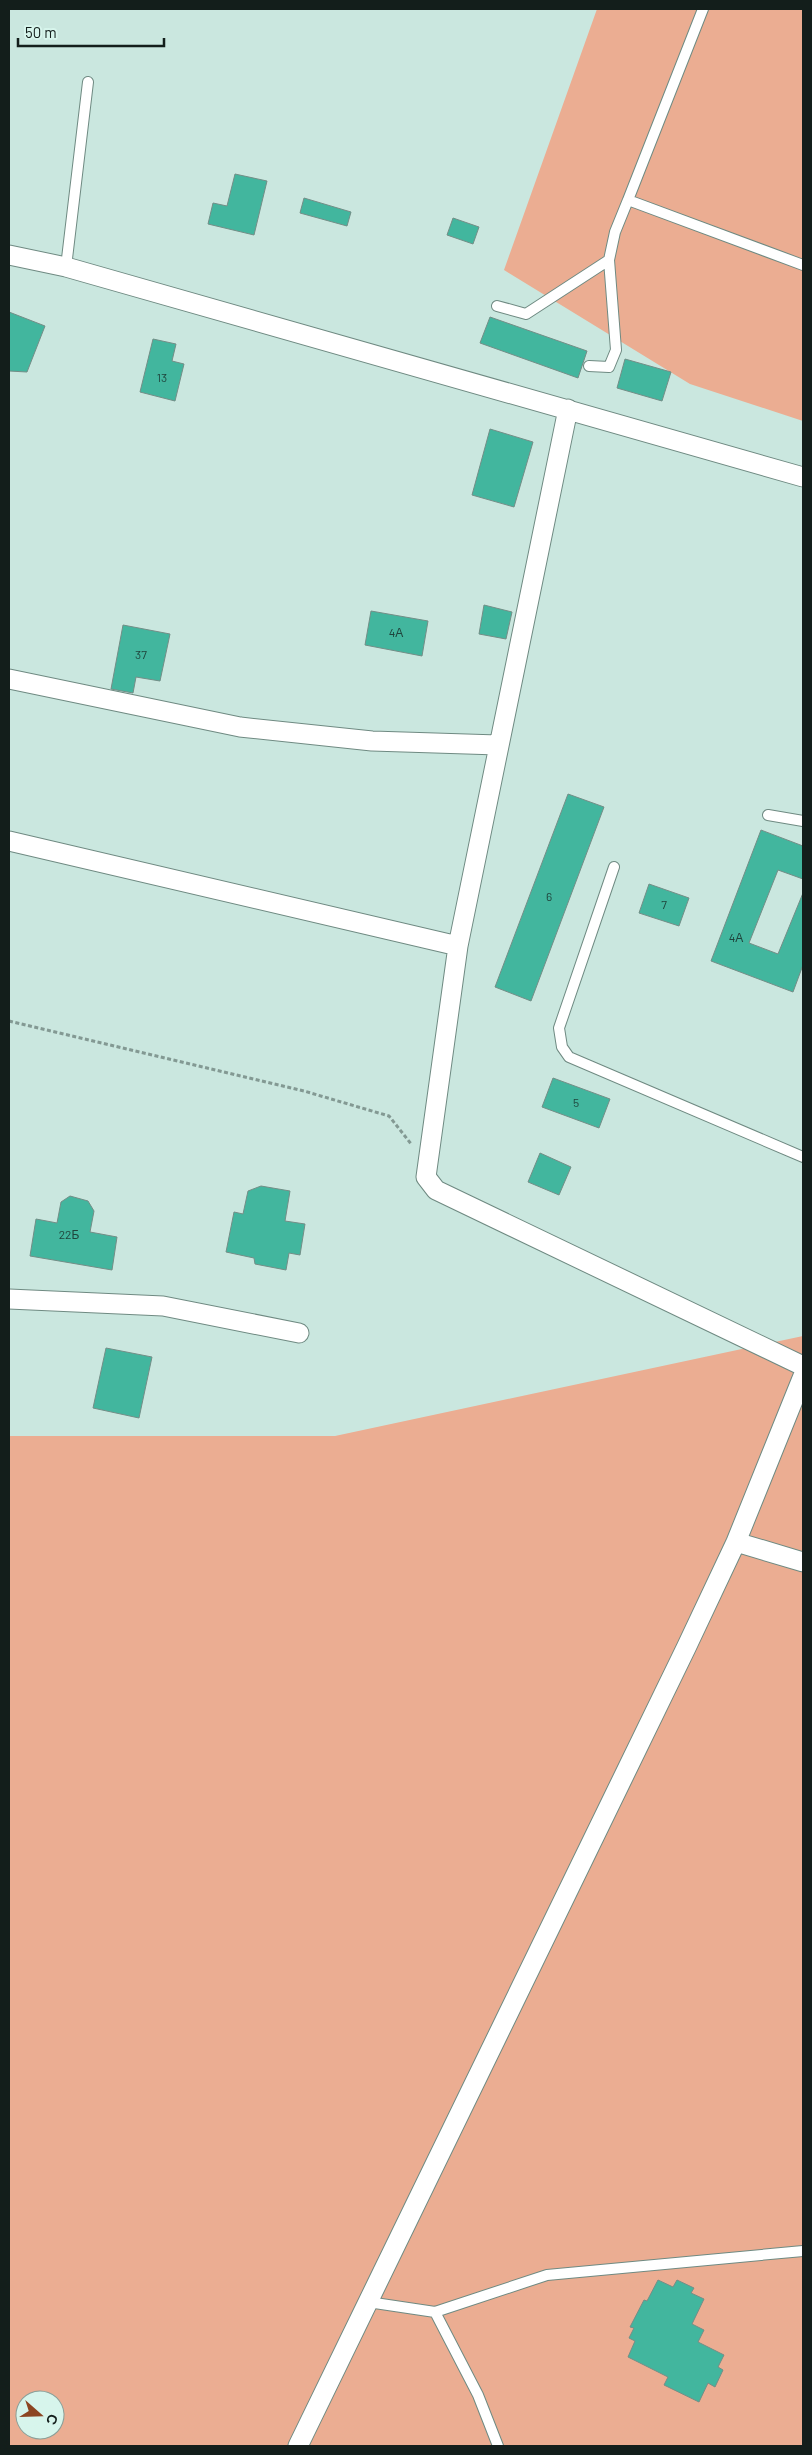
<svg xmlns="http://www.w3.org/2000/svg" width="812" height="2455" viewBox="0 0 812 2455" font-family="Barlow,sans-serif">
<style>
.green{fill:#ebad92;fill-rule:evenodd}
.building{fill:#42b69e;stroke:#738e87}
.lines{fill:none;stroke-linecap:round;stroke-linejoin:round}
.lane-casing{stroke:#6f8a82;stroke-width:12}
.street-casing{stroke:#6f8a82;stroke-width:21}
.path{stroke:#839993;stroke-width:3;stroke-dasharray:4 2.5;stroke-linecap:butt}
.lane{stroke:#fff;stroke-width:10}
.street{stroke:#fff;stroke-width:19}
.labels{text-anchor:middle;stroke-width:5;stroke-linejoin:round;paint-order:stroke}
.number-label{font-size:12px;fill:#1f443c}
</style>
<rect width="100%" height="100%" fill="#cae7df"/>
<path class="green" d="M597,9H803V421L690,384L504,270Z
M803,1336V2446H9V1436H335ZM25,2400H55V2430H25Z"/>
<path class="building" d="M235,174L267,181L254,235L208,224L213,203L227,206Z
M304,198L351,212L347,226L300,213Z
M453,218L479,227L473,244L447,235Z
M9,312L45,326L27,372L9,371Z
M490,317L587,351L578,378L480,343Z
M153,339L176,344L172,361L184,364L175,401L140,392Z
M625,359L671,372L662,401L617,388Z
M490,429L533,442L514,507L472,495Z
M484,605L512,612L506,639L479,634Z
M371,611L428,621L422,656L365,645Z
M123,625L170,634L160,681L136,677L133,693L111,689Z
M568,794L604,807L531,1001L495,987Z
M761,830L803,846V879L778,870L749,943L778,954L803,893V965L793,992L711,961Z
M649,884L689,898L679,926L639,913Z
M553,1078L610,1099L599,1128L542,1107Z
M540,1153L571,1167L559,1195L528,1182Z
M261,1186L290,1191L285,1221L305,1224L300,1255L289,1253L286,1270L255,1264L254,1258L226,1252L234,1212L243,1214L248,1191Z
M70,1196L88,1201L94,1211L90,1232L117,1237L112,1270L30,1256L36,1219L57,1223L61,1202Z
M106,1348L152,1357L139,1418L93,1408Z
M658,2280L673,2287L677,2280L694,2288L691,2293L704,2299L692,2324L704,2330L698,2342L724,2355L718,2367L723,2370L715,2387L708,2383L699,2402L664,2385L668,2377L628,2357L635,2341L629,2338L634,2328L630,2327L644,2300L647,2301Z"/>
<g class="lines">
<g class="lane-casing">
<path id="lane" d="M703,9L628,200L803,265
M66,267L88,82
M497,306L526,314L609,260
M589,366L609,367L616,350L609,260L615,232L628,200
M768,815L803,821
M614,867L559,1028L562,1047L569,1057L803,1157
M368,2302L435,2312L547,2275L803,2251
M435,2312L478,2395L498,2446"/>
</g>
<g class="street-casing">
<path id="street" d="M9,255L66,267L803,477
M568,409L458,946L426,1177L436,1190L803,1366
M9,679L240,727L372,741L498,745
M9,841L458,946
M9,1299L163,1306L299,1333
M736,1542L803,1562
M298,2446L686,1648L736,1542L803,1376"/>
</g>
<path class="path" d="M9,1021L304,1091L389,1116L412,1145"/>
<use href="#lane" class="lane"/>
<use href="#street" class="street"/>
</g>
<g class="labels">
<g class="number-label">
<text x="162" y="382">13</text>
<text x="396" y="637">4А</text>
<text x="141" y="659">37</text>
<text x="549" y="901">6</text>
<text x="664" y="909">7</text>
<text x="736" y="942">4А</text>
<text x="576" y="1107">5</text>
<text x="69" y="1239">22Б</text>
</g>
</g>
<rect width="812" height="2455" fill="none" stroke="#131e1b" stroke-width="20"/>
<g transform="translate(40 2415) rotate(110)"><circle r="24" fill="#d7f5ec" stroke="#899f98"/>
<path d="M0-4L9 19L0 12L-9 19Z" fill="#8c4522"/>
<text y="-8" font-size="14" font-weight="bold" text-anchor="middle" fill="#131e1b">С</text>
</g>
<path d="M18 38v8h146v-8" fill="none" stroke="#131e1b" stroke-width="2.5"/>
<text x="25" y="38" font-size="15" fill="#131e1b" stroke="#d7f5ec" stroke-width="4" paint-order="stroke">50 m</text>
</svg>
